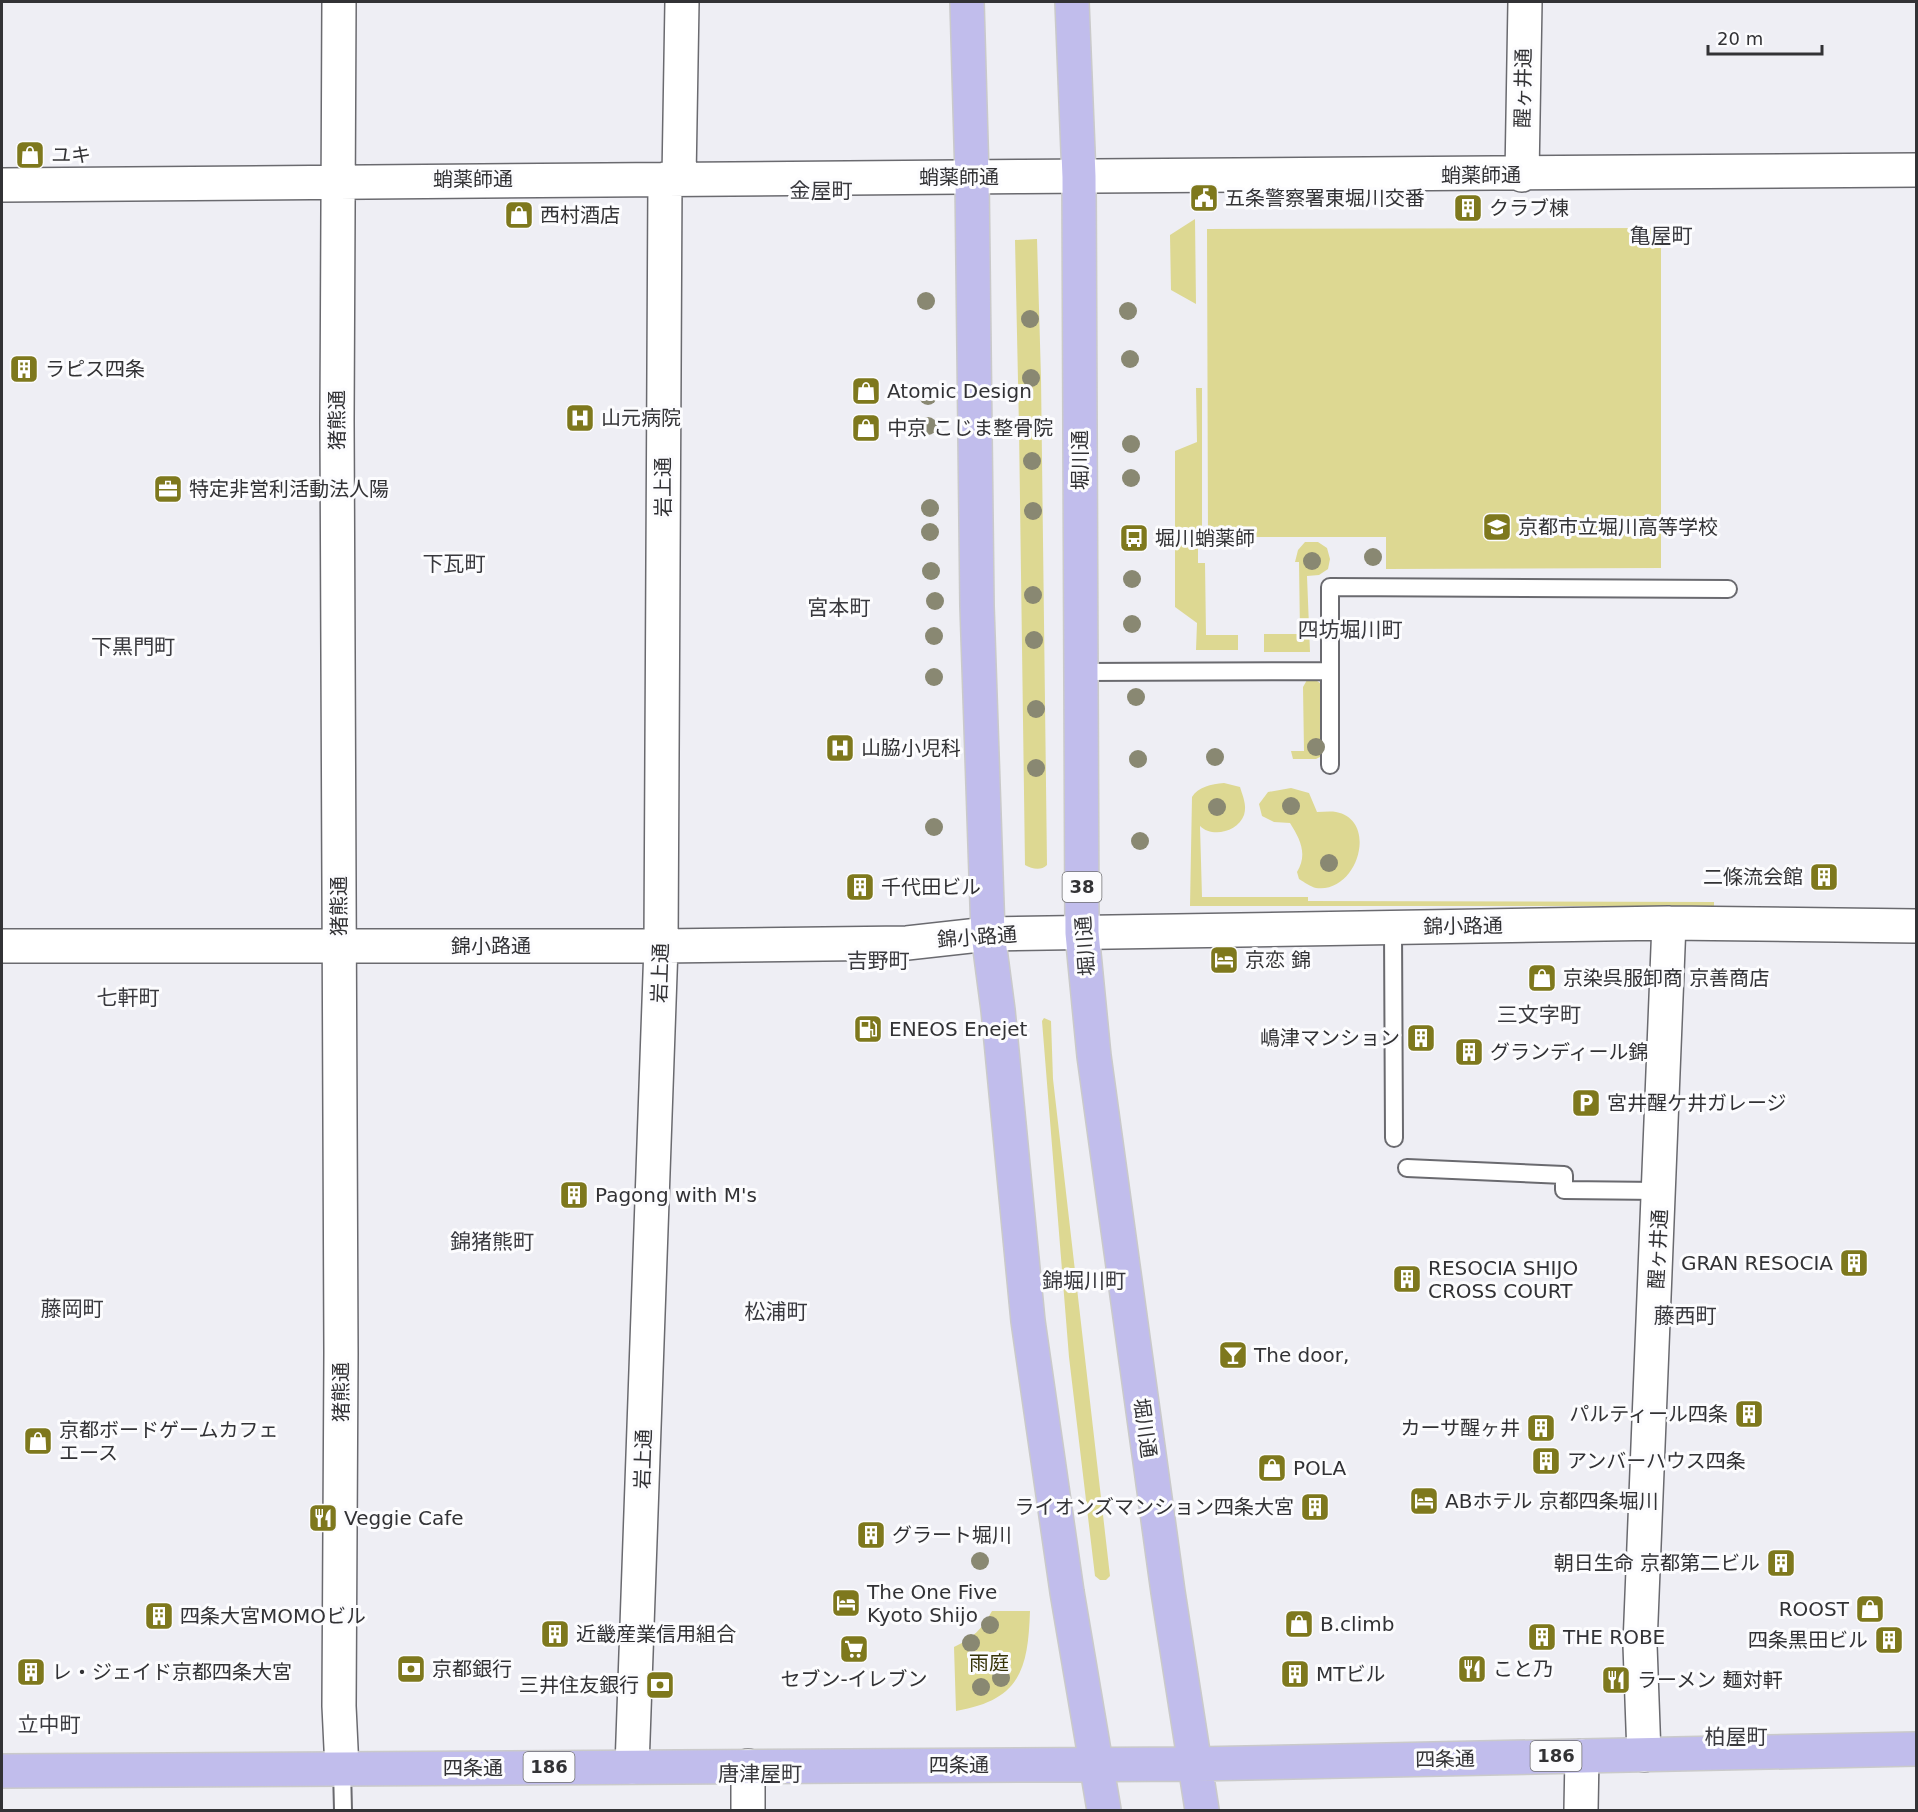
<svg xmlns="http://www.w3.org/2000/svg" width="1918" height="1812" viewBox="0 0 1918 1812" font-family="'DejaVu Sans','Noto Sans JP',sans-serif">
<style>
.green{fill:#ddd892}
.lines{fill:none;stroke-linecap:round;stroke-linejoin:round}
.lane-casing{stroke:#6a6a6f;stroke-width:20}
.street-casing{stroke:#6a6a6f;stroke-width:36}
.primary-casing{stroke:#cacaca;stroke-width:36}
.lane{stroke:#fff;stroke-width:16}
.street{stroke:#fff;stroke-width:33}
.primary{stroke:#c1bdec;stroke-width:33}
.tree{fill:#898872}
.labels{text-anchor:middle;stroke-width:6;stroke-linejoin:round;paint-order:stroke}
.shield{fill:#fcfcfe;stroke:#6f6f71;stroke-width:1.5}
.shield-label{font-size:18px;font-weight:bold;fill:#323235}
.street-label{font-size:20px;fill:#323235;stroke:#fcfcfe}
.poi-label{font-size:20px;fill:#323235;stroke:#fcfcfe;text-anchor:start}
.park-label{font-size:20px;fill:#373408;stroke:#fcfcfe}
.neighbourhood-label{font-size:21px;fill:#39393e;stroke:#fcfcfe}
</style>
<rect width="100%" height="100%" fill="#eeeef4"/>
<path class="green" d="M1195,219L1196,304L1171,290L1170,235Z
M1661,228V568L1386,569V537H1208L1207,229Z
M1037,239L1041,378L1047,865C1041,871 1032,869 1025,865L1019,428L1015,240Z
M1196,388H1202V538H1198V563H1205L1206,635H1238V650H1196L1197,623L1175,607V451L1197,442Z
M1305,542H1318L1327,548L1330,559L1328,569L1319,575L1307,576L1310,652H1264V634H1300L1299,562H1295L1298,550Z
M1314,679L1323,685L1324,755L1316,759H1293L1291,751H1304L1303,687L1307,680Z
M1224,783L1240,787C1243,797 1247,805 1244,815C1238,832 1212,838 1200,826L1202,897H1308V901L1714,902V906H1190L1192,797C1198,787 1211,784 1224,783Z
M1291,788L1309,793L1317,812C1323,812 1330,811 1336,812C1379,820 1358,894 1316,888C1311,887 1304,882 1299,879L1297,872C1308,854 1300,839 1290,823L1274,822L1262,816L1259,804L1268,792Z
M1044,1018L1051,1021L1053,1079L1110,1576L1106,1580H1100L1095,1576L1069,1357L1042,1021Z
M992,1611H1030C1028,1670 1020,1700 956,1711L954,1647C972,1639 983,1628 992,1611Z"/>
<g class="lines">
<g class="lane-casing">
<path id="lane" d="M1330,671V587L1728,589
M1081,672L1330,671V765
M1393,928L1394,1138
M1407,1168L1564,1175V1190L1660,1191
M342,1769L343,1810"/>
</g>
<g class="street-casing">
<path id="street" d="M339,2L337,420L341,1353L339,1706L342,1769
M1522,175L1525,2
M679,178L682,2
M2,185C640,174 1278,179 1916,170
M2,946H661L907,943L988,934L1669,923L1916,926
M1644,1755L1640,1645L1669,923
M748,1766V1810
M632,1767L661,946L665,179
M1581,1810L1582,1756"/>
</g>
<g class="primary-casing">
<path id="primary" d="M967,2L972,177L977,606L988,934L998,1010L1028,1321L1067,1592L1104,1810
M1072,2L1079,177L1082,933L1094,1056L1168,1592L1202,1810
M2,1771L1196,1764L1916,1749"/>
</g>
<use href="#lane" class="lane"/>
<use href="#street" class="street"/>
<use href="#primary" class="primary"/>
</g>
<g class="tree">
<circle cx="926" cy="301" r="9"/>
<circle cx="1128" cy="311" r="9"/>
<circle cx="1030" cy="319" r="9"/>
<circle cx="1130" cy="359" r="9"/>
<circle cx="1031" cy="378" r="9"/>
<circle cx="928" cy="396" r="9"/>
<circle cx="928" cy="426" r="9"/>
<circle cx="1131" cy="444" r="9"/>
<circle cx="1032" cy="461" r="9"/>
<circle cx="1131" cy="478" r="9"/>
<circle cx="930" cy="508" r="9"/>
<circle cx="1033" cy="511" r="9"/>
<circle cx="930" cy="532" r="9"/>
<circle cx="1373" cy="557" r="9"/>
<circle cx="1312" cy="561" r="9"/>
<circle cx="931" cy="571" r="9"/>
<circle cx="1132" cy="579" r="9"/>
<circle cx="1033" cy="595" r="9"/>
<circle cx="935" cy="601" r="9"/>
<circle cx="1132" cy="624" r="9"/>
<circle cx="934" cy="636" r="9"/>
<circle cx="1034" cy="640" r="9"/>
<circle cx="934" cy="677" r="9"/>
<circle cx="1136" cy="697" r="9"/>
<circle cx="1036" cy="709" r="9"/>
<circle cx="1316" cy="747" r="9"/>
<circle cx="1215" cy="757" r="9"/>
<circle cx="1138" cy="759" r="9"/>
<circle cx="1036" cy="768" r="9"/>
<circle cx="1291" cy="806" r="9"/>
<circle cx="1217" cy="807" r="9"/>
<circle cx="934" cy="827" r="9"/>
<circle cx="1140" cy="841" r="9"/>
<circle cx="1329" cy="863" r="9"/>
<circle cx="980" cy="1561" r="9"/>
<circle cx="990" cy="1625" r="9"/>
<circle cx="971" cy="1643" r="9"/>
<circle cx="1001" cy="1678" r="9"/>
<circle cx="981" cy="1687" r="9"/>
</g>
<defs>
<g id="shop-square" transform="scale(1.5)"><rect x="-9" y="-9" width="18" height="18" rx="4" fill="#7e781d" stroke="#fcfcfe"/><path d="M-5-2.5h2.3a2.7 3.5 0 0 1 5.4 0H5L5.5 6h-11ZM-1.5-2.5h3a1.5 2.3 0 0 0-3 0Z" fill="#fff"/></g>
<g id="civic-square" transform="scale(1.5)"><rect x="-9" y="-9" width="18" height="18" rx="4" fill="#7e781d" stroke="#fcfcfe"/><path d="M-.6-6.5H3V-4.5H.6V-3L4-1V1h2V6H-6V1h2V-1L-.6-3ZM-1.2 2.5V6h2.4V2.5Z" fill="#fff"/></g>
<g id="building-square" transform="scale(1.5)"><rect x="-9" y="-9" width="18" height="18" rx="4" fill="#7e781d" stroke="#fcfcfe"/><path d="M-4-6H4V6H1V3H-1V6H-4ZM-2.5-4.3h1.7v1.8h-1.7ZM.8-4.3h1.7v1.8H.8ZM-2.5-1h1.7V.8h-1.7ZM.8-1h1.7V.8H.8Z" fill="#fff"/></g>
<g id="hospital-square" transform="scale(1.5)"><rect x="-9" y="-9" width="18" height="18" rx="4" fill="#7e781d" stroke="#fcfcfe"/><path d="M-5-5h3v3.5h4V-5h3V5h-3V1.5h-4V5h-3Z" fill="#fff"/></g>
<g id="office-square" transform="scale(1.5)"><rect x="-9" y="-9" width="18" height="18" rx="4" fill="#7e781d" stroke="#fcfcfe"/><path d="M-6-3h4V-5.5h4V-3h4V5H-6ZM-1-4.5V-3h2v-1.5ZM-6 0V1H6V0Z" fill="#fff"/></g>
<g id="school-square" transform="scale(1.5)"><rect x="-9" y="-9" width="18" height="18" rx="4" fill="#7e781d" stroke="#fcfcfe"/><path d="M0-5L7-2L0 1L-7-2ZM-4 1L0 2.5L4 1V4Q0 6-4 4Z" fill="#fff"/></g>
<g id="bus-square" transform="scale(1.5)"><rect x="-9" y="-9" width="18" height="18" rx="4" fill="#7e781d" stroke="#fcfcfe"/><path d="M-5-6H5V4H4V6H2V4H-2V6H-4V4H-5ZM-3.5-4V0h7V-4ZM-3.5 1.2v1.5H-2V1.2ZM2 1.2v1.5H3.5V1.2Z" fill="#fff"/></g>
<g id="hotel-square" transform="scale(1.5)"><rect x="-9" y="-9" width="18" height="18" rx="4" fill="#7e781d" stroke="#fcfcfe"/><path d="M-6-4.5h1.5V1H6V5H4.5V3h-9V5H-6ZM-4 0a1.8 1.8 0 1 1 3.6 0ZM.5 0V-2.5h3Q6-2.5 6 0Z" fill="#fff"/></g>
<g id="fuel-square" transform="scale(1.5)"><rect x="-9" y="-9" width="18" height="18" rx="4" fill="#7e781d" stroke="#fcfcfe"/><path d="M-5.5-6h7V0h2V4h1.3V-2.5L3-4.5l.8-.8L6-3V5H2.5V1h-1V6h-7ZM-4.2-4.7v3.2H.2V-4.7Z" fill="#fff"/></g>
<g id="parking-square" transform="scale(1.5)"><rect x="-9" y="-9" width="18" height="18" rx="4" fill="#7e781d" stroke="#fcfcfe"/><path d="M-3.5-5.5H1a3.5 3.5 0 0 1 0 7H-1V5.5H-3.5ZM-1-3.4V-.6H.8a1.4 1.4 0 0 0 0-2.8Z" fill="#fff"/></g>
<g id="bar-square" transform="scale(1.5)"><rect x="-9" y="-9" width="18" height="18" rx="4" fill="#7e781d" stroke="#fcfcfe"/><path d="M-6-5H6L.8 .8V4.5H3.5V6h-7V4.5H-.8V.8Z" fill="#fff"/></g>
<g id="restaurant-square" transform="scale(1.5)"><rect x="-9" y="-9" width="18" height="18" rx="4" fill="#7e781d" stroke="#fcfcfe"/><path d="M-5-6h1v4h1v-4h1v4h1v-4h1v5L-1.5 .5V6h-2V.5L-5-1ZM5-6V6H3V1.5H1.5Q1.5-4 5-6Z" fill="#fff"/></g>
<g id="supermarket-square" transform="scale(1.5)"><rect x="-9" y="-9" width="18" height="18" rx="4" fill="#7e781d" stroke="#fcfcfe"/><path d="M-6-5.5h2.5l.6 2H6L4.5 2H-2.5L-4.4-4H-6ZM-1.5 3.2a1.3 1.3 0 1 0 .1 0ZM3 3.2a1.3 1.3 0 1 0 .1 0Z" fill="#fff"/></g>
<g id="bank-square" transform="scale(1.5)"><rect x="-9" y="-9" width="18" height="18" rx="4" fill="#7e781d" stroke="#fcfcfe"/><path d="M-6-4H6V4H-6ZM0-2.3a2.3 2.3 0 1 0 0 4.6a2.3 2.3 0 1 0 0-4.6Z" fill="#fff"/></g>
</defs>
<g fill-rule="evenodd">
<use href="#shop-square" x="30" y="155"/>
<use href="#civic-square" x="1204" y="198"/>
<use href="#building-square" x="1468" y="208"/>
<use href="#shop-square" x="519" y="215"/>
<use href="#building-square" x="24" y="369"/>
<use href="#shop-square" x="866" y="391"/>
<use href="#hospital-square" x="580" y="418"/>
<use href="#shop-square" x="866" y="428"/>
<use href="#office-square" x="168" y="489"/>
<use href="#school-square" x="1497" y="527"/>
<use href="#bus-square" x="1134" y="538"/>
<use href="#hospital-square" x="840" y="748"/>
<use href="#building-square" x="1824" y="877"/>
<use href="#building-square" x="860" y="887"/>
<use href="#hotel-square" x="1224" y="960"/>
<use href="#shop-square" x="1542" y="978"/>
<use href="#fuel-square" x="868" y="1029"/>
<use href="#building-square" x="1421" y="1038"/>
<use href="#building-square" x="1469" y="1052"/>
<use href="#parking-square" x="1586" y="1103"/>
<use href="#building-square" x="574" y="1195"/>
<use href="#building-square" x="1854" y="1263"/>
<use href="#building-square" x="1407" y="1279"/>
<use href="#bar-square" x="1233" y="1355"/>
<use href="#building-square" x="1749" y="1414"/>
<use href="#building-square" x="1541" y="1428"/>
<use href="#shop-square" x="38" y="1441"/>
<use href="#building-square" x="1546" y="1461"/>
<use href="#shop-square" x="1272" y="1468"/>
<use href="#hotel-square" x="1424" y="1501"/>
<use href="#building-square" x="1315" y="1507"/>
<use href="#restaurant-square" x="323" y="1518"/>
<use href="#building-square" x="871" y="1535"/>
<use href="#building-square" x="1781" y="1563"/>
<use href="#hotel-square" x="846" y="1603"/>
<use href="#shop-square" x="1870" y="1609"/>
<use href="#building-square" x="159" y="1616"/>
<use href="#shop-square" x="1299" y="1624"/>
<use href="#building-square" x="555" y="1634"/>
<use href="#building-square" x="1542" y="1637"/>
<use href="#building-square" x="1889" y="1640"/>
<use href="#supermarket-square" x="854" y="1649"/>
<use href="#bank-square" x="411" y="1669"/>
<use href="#restaurant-square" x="1472" y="1669"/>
<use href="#building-square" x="31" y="1672"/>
<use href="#building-square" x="1295" y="1674"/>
<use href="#restaurant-square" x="1616" y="1680"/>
<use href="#bank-square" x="660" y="1685"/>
</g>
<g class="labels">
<g class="shield">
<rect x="1062.5" y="872" width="39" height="30" rx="4.5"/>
<rect x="1530.5" y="1741" width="51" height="30" rx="4.5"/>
<rect x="523.5" y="1752" width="51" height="30" rx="4.5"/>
</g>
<g class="shield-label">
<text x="1082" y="893">38</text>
<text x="1556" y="1762">186</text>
<text x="549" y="1773">186</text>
</g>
<g class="street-label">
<text transform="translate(1523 88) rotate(-89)" y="7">醒ヶ井通</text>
<text x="1481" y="182">蛸薬師通</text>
<text x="959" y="184">蛸薬師通</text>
<text x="473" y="186">蛸薬師通</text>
<text transform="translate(337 420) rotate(-90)" y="7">猪熊通</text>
<text transform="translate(1080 460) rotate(-90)" y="7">堀川通</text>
<text transform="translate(663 487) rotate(-90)" y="7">岩上通</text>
<text transform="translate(339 906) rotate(-90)" y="7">猪熊通</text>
<text transform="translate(1463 926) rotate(-1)" y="7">錦小路通</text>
<text transform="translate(977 937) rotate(-4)" y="7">錦小路通</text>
<text x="491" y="953">錦小路通</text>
<text transform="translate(1085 946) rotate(-94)" y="7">堀川通</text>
<text transform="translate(660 973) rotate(-88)" y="7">岩上通</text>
<text transform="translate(1658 1249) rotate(-87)" y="7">醒ヶ井通</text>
<text transform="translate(341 1392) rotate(-90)" y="7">猪熊通</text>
<text transform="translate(1145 1428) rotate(82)" y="7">堀川通</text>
<text transform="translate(643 1459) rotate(-88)" y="7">岩上通</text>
<text transform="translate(1445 1759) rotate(-1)" y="7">四条通</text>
<text x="959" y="1772">四条通</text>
<text x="473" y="1775">四条通</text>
</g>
<g class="poi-label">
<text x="51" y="162">ユキ</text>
<text x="1225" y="205">五条警察署東堀川交番</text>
<text x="1489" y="215">クラブ棟</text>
<text x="540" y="222">西村酒店</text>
<text x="45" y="376">ラピス四条</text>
<text x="887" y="398">Atomic Design</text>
<text x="601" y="425">山元病院</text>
<text x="887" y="435">中京 こじま整骨院</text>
<text x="189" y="496">特定非営利活動法人陽</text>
<text x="1518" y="534">京都市立堀川高等学校</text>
<text x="1155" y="545">堀川蛸薬師</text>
<text x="861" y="755">山脇小児科</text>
<text x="1803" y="884" text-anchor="end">二條流会館</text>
<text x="881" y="894">千代田ビル</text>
<text x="1245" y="967">京恋 錦</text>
<text x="1563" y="985">京染呉服卸商 京善商店</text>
<text x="889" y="1036">ENEOS Enejet</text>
<text x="1400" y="1045" text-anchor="end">嶋津マンション</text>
<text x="1490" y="1059">グランディール錦</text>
<text x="1607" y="1110">宮井醒ケ井ガレージ</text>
<text x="595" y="1202">Pagong with M's</text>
<text x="1833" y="1270" text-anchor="end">GRAN RESOCIA</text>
<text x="1428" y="1275">RESOCIA SHIJO<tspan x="1428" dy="23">CROSS COURT</tspan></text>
<text x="1254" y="1362">The door,</text>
<text x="1728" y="1421" text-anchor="end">パルティール四条</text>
<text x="1520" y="1435" text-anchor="end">カーサ醒ヶ井</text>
<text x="59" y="1437">京都ボードゲームカフェ<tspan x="59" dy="23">エース</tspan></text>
<text x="1567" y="1468">アンバーハウス四条</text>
<text x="1293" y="1475">POLA</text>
<text x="1445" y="1508">ABホテル 京都四条堀川</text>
<text x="1294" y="1514" text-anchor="end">ライオンズマンション四条大宮</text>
<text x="344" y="1525">Veggie Cafe</text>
<text x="892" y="1542">グラート堀川</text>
<text x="1760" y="1570" text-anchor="end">朝日生命 京都第二ビル</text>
<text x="867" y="1599">The One Five<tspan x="867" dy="23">Kyoto Shijo</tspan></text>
<text x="1849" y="1616" text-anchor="end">ROOST</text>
<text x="180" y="1623">四条大宮MOMOビル</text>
<text x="1320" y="1631">B.climb</text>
<text x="576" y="1641">近畿産業信用組合</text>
<text x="1563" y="1644">THE ROBE</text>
<text x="1868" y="1647" text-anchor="end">四条黒田ビル</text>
<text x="432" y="1676">京都銀行</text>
<text x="1493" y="1676">こと乃</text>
<text x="52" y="1679">レ・ジェイド京都四条大宮</text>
<text x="1316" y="1681">MTビル</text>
<text x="854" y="1686" text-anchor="middle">セブン-イレブン</text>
<text x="1637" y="1687">ラーメン 麺対軒</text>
<text x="639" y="1692" text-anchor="end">三井住友銀行</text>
</g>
<g class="park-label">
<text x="989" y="1670">雨庭</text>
</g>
<g class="neighbourhood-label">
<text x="821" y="198">金屋町</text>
<text x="1661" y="243">亀屋町</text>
<text x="454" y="571">下瓦町</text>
<text x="839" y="615">宮本町</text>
<text x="1350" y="637">四坊堀川町</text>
<text x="133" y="654">下黒門町</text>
<text x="878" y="968">吉野町</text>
<text x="128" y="1005">七軒町</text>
<text x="1539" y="1022">三文字町</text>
<text x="492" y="1249">錦猪熊町</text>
<text x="1084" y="1288">錦堀川町</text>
<text x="72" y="1316">藤岡町</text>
<text x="776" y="1319">松浦町</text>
<text x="1685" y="1323">藤西町</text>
<text x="49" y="1732">立中町</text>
<text x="1736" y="1744">柏屋町</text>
<text x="760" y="1781">唐津屋町</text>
</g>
</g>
<rect width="1918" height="1812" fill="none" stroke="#323235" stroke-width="6"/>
<path d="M1708 45v9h114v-9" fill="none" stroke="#323235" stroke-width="3"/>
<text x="1717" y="45" font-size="18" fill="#323235" stroke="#fcfcfe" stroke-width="4.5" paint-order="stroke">20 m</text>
</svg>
